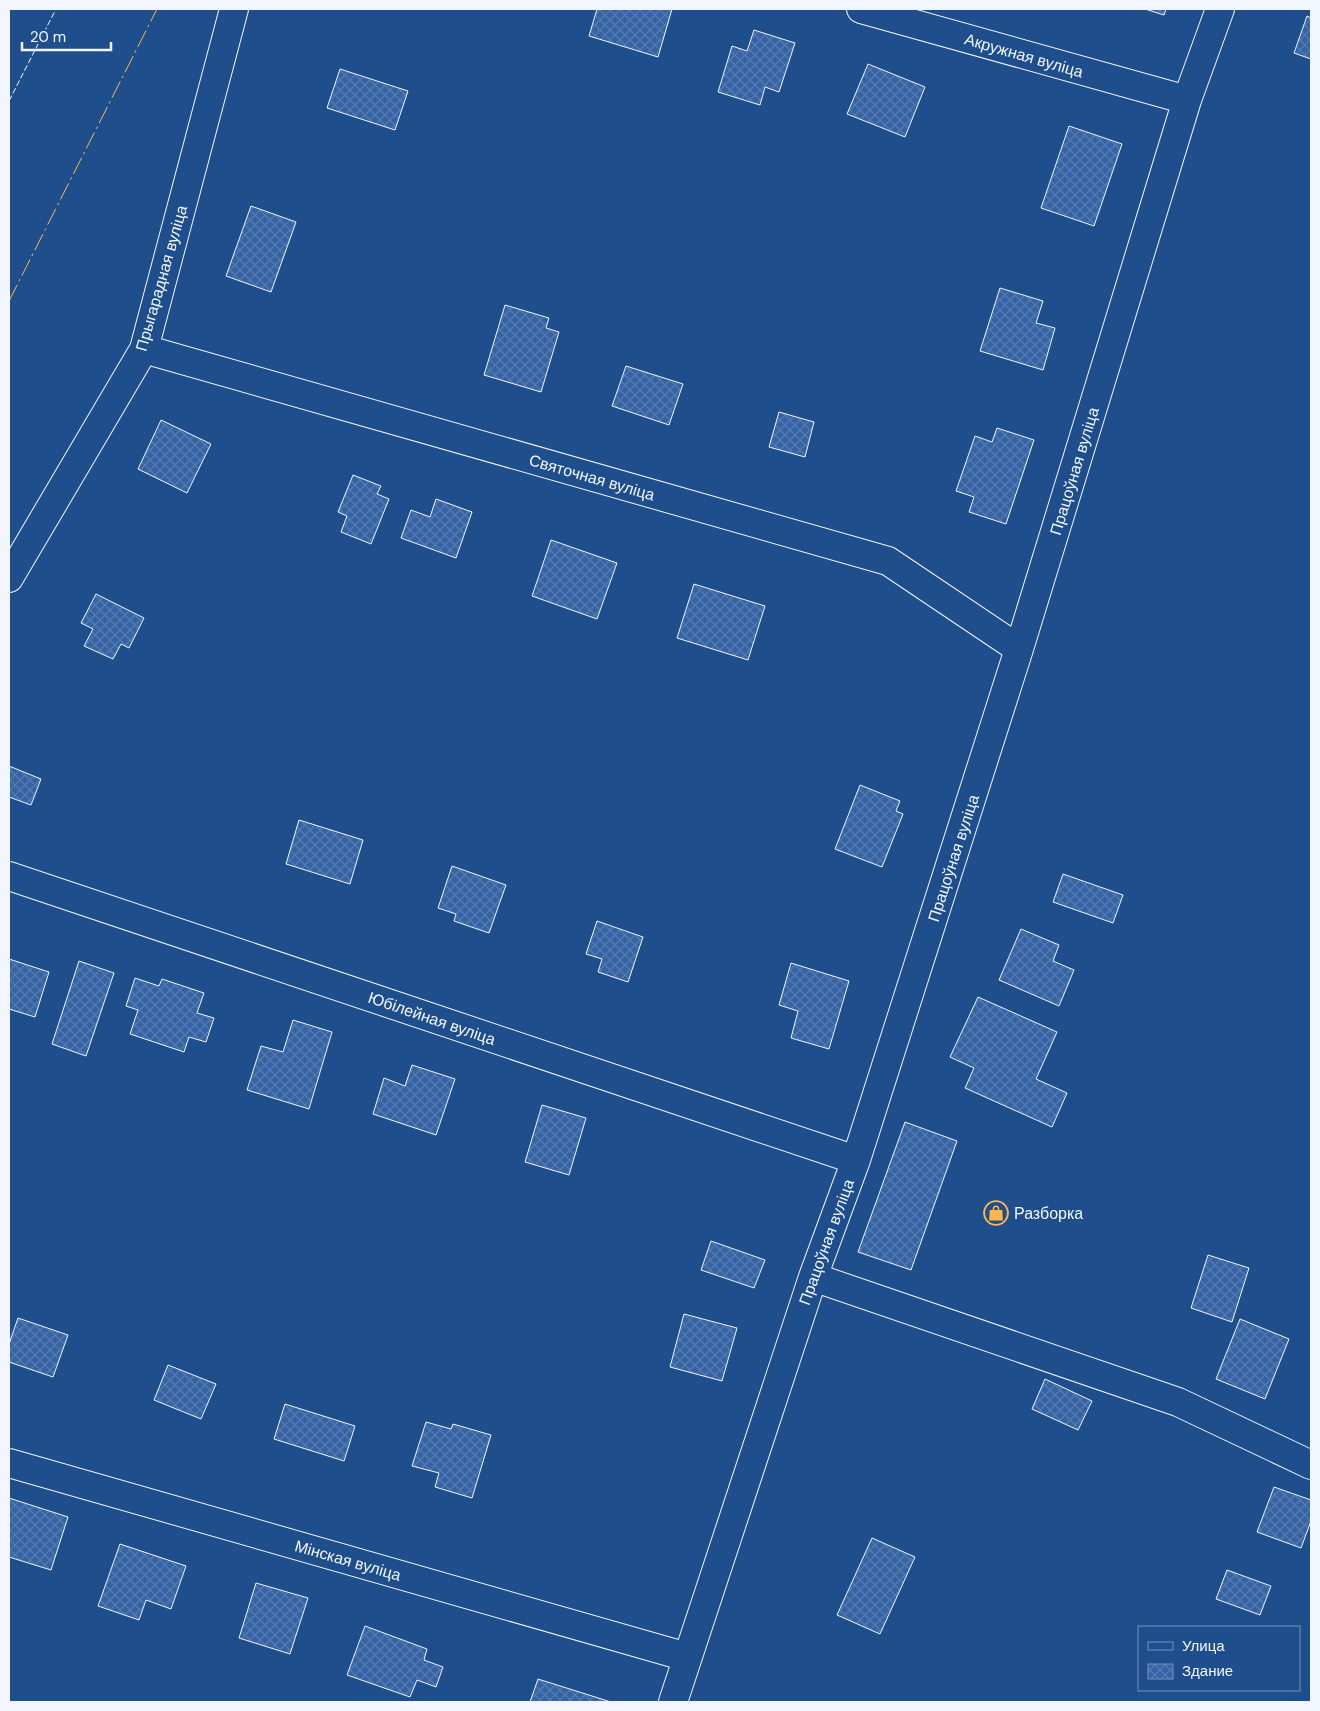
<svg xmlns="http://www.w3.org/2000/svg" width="1320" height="1711" viewBox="0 0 1320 1711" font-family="'DM Sans',sans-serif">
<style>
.building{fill:url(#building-cross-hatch);stroke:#f2f6ff}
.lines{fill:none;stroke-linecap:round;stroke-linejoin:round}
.minor-casing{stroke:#f2f6ff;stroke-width:30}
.minor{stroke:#1f4e8c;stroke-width:28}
.fence{stroke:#f2f6ff;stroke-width:1;stroke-dasharray:6 2.5;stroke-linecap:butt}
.power{stroke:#ffb74d;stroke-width:1;stroke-dasharray:18 4 2.5 4;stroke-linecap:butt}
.labels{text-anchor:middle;stroke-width:4;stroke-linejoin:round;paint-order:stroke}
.street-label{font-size:16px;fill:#f2f6ff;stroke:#1f4e8c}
.poi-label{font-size:16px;fill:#f2f6ff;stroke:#1f4e8c;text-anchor:start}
</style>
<defs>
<pattern id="building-cross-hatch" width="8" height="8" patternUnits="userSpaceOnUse" patternTransform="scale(1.25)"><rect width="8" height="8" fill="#3563a3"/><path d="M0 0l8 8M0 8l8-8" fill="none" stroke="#537ab1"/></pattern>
</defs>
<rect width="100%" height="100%" fill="#1f4e8c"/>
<path class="building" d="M597,9H672L658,57L589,36Z
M1145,9H1166L1164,15Z
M1307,16L1311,18V59L1294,53Z
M754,30L795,43L779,92L765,87L760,105L718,92L732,46L747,51Z
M868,64L925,87L905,137L847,114Z
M340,69L408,91L395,130L327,108Z
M1069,126L1122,144L1094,226L1041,208Z
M251,206L296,222L271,292L226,276Z
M1000,288L1043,301L1036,323L1055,328L1043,370L980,351Z
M505,305L549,318L546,328L559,332L541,392L484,375Z
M626,366L683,384L669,425L612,406Z
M779,412L814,422L805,457L769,447Z
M161,420L211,444L187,493L138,469Z
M997,428L1034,440L1006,524L969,512L974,497L956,491L975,436L992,442Z
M353,475L381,486L377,494L389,499L371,544L341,532L347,516L338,512Z
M436,499L472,512L456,558L401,538L411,510L430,517Z
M551,540L617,563L597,619L532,596Z
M694,584L765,606L748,660L677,638Z
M96,594L144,618L129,648L121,644L113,659L84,646L93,629L81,623Z
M9,766L41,779L31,805L9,797Z
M860,785L900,801L896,811L903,814L882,867L835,849Z
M299,820L363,840L350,884L286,864Z
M452,866L506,885L489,933L454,921L456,914L438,908Z
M1063,874L1123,895L1113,923L1053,902Z
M597,921L643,937L628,982L598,972L602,959L586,954Z
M1021,929L1059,945L1053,961L1074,970L1059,1006L999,980Z
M9,959L49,972L35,1017L9,1009Z
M79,961L114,973L86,1056L52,1044Z
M791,963L849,981L829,1049L791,1038L798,1011L779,1005Z
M135,978L159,986L162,979L204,993L197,1013L214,1018L206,1042L189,1037L184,1052L130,1034L138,1010L126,1006Z
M978,997L1057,1032L1036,1079L1067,1093L1052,1127L965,1088L974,1068L950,1057Z
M293,1020L332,1032L309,1109L247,1090L261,1046L283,1052Z
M412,1065L455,1079L436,1135L373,1114L384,1078L405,1086Z
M542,1105L586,1118L569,1175L525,1162Z
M905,1122L957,1141L911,1270L858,1252Z
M711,1241L765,1260L754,1288L701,1270Z
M1208,1255L1249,1268L1232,1322L1191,1308Z
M684,1314L737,1328L722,1381L670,1367Z
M18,1318L68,1335L53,1377L9,1362V1344Z
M1240,1319L1289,1339L1265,1399L1216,1379Z
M168,1365L216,1384L201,1419L154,1400Z
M1045,1379L1092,1401L1078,1430L1032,1409Z
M285,1404L355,1426L344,1461L274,1439Z
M426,1422L451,1429L453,1424L491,1435L472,1498L435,1487L439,1473L412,1466Z
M1274,1487L1311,1500V1521L1301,1548L1257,1532Z
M9,1498L68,1517L51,1570L9,1557Z
M872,1538L915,1557L880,1634L837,1615Z
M120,1544L186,1566L171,1609L146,1600L139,1620L98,1606Z
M1227,1570L1271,1586L1260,1615L1216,1599Z
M256,1583L308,1598L290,1654L239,1638Z
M365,1626L427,1649L424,1660L443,1667L436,1687L417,1680L410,1697L347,1675Z
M538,1679L611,1702H530Z"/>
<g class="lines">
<g class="minor-casing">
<path id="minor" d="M861,9L1187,100
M144,349L888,561L1019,649
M9,578L144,349L234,9
M9,876L856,1160
M813,1277L1178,1402L1311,1465
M9,1463L687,1657
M673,1702L813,1277L856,1160L1019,649L1187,100L1220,9"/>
</g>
<use href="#minor" class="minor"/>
<path class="fence" d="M9,101L56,9"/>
<path class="power" d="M9,301L157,9"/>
</g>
<defs>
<g id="shop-ring" transform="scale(1.25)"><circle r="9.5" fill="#1f4e8c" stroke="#ffb74d" stroke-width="1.5"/><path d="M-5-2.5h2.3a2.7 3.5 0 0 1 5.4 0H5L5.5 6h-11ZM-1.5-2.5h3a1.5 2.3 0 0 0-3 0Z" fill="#ffb74d"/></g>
</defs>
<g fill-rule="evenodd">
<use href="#shop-ring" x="996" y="1213"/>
</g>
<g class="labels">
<g class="street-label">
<text transform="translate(1024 55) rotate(16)" y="6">Акружная вуліца</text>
<text transform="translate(161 278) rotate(-74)" y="6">Прыгарадная вуліца</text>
<text transform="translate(1074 471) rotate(-73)" y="6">Працоўная вуліца</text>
<text transform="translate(592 477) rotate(16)" y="6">Святочная вуліца</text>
<text transform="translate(953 858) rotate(-72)" y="6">Працоўная вуліца</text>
<text transform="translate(432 1018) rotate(19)" y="6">Юбілейная вуліца</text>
<text transform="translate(826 1242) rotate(-70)" y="6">Працоўная вуліца</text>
<text transform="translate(348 1560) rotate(16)" y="6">Мінская вуліца</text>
</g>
<g class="poi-label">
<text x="1014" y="1219">Разборка</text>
</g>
</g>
<rect width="1320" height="1711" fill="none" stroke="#f2f6ff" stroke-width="20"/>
<rect x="1138" y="1626" width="162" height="65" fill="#1f4e8c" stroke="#7391ba"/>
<rect x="1148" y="1642" width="25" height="8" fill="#1f4e8c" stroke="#7391ba"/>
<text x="1182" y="1651" font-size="15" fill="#f2f6ff">Улица</text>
<rect x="1148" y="1664" width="25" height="15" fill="url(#building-cross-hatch)" stroke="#7391ba"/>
<text x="1182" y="1676" font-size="15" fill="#f2f6ff">Здание</text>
<path d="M22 42v8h89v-8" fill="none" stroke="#f2f6ff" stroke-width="2.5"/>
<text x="30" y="42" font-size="15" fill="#f2f6ff" stroke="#1f4e8c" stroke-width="4" paint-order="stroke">20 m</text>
</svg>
